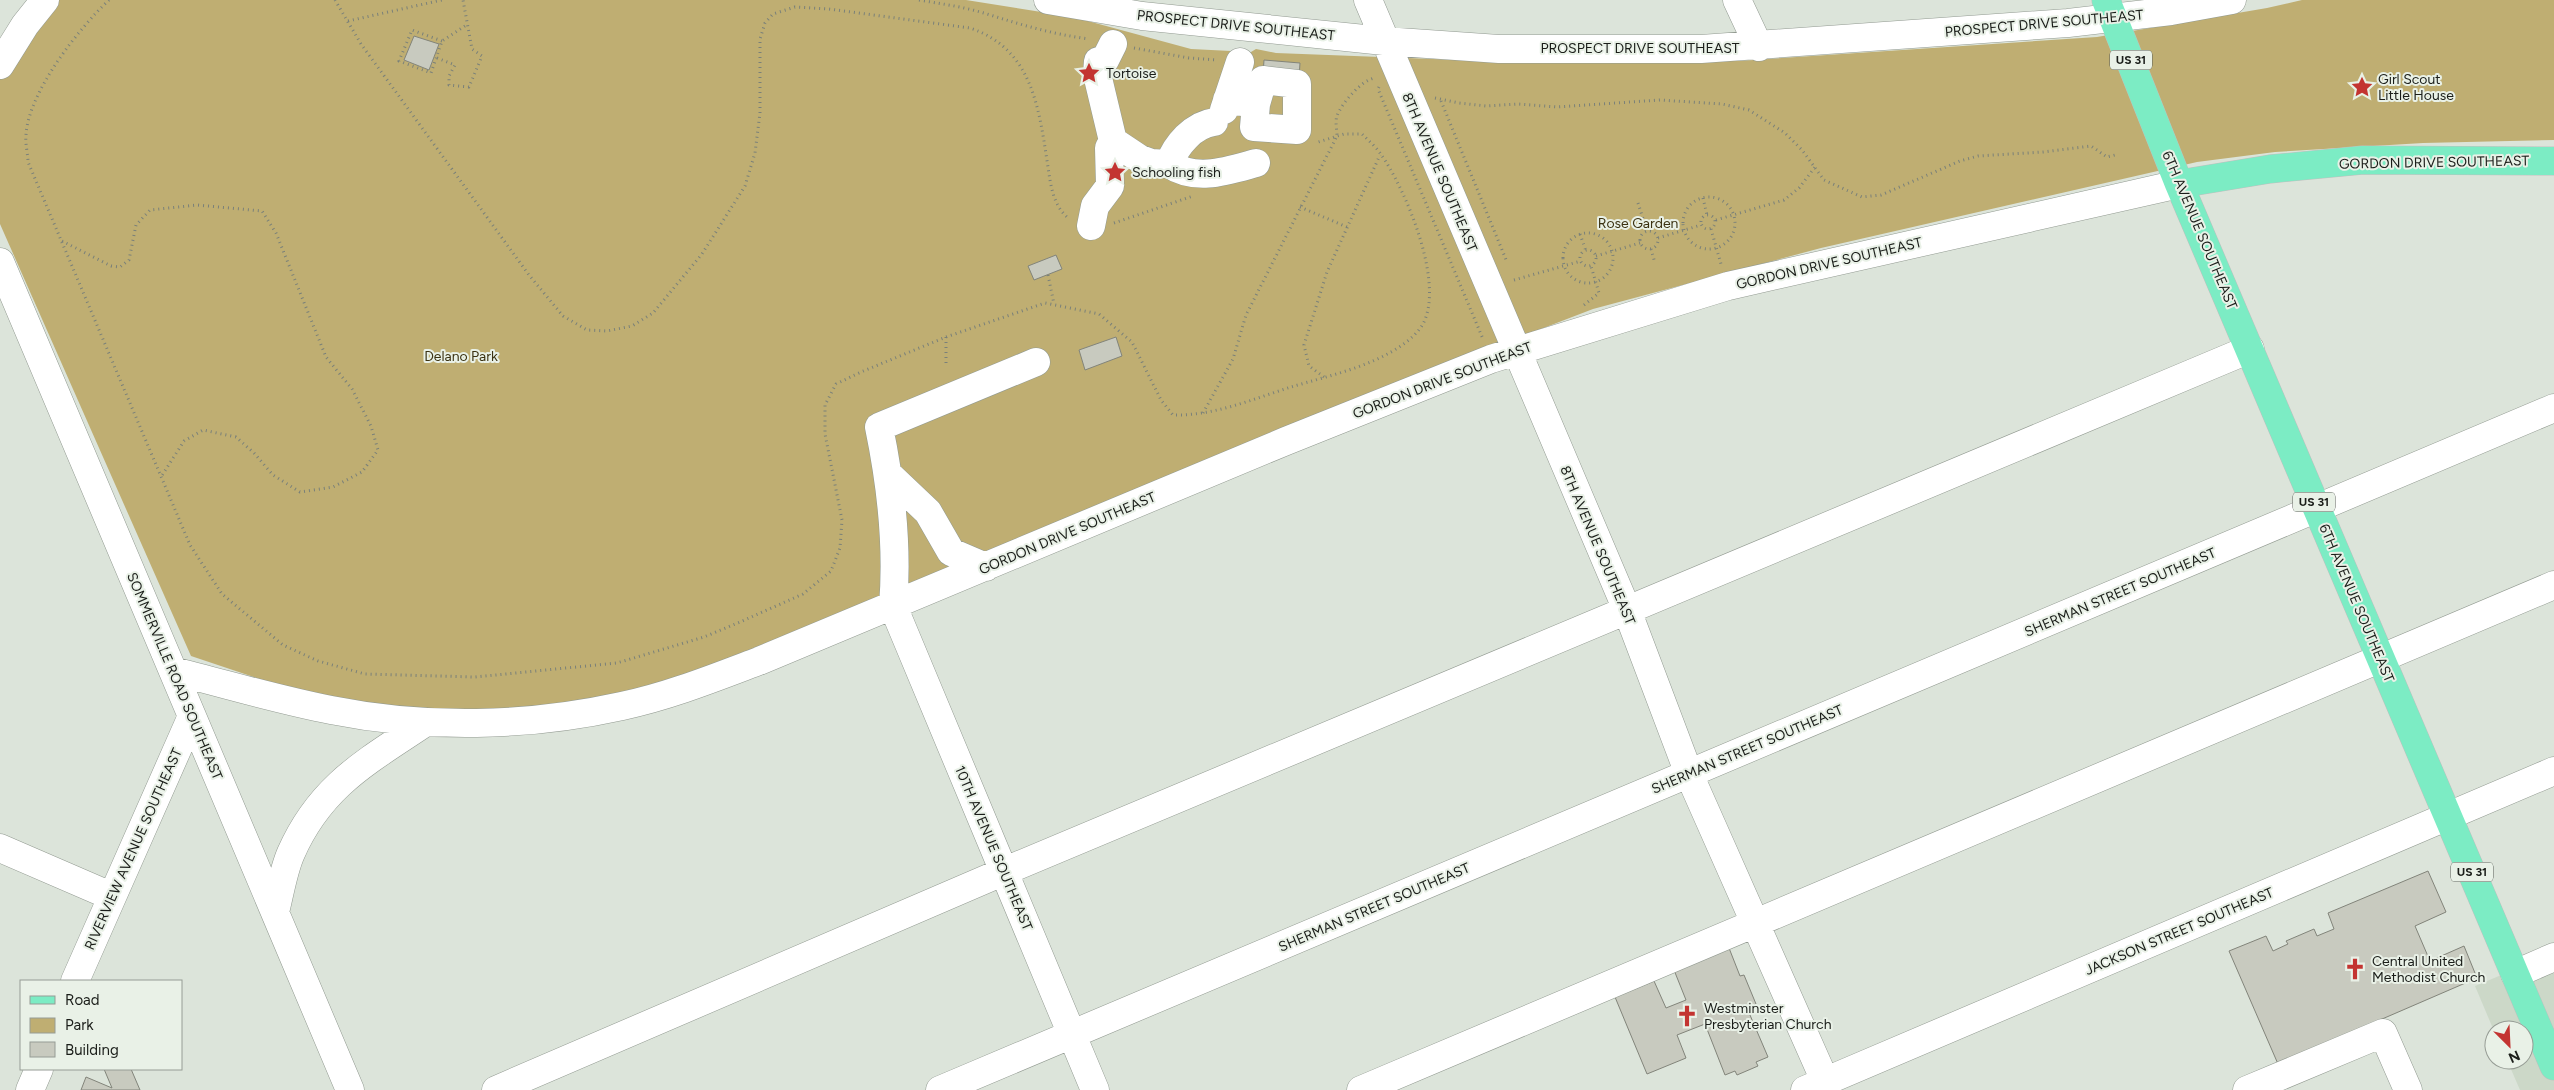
<svg xmlns="http://www.w3.org/2000/svg" width="2554" height="1090" viewBox="0 0 2554 1090" font-family="Figtree,sans-serif">
<style>
.built{fill:#ccd8c8}
.green{fill:#bfae72}
.building{fill:#c8cabf;stroke:#82847a}
.lines{fill:none;stroke-linecap:round;stroke-linejoin:round}
.minor-casing{stroke:#929a91;stroke-width:29}
.major-casing{stroke:#bfc0bf;stroke-width:29}
.path{stroke:#7a8079;stroke-width:3;stroke-dasharray:1 4;stroke-linecap:butt}
.minor{stroke:#fff;stroke-width:28}
.major{stroke:#7cecc4;stroke-width:28}
.labels{text-anchor:middle;stroke-width:4;stroke-linejoin:round;paint-order:stroke}
.shield{fill:#e9f1e7;stroke:#585d57;stroke-width:1}
.shield-label{font-size:12px;font-weight:bold;fill:#1a1d19}
.street-label{font-size:14px;fill:#1a1d19;stroke:#e9f1e7}
.poi-label{font-size:14px;fill:#1a1d19;stroke:#e9f1e7;text-anchor:start}
.park-label{font-size:14px;fill:#3b3212;stroke:#e9f1e7}
</style>
<rect width="100%" height="100%" fill="#dce4da"/>
<path class="built" d="M2554,953V1090H2520L2507,1060H2524V1030L2494,1031L2475,986Z"/>
<path class="green" d="M53,0H966L1073,17L1191,49L1251,52L1256,49L1276,53L1485,61H1738L2097,37L2267,8L2302,0H2554V140L2423,143L2275,152L2197,162L1821,248L1593,309L1258,438L1085,510L775,644L599,702L522,713L407,711L316,698L191,656L0,224V73Z"/>
<path class="building" d="M414,36L439,44L429,70L404,60Z
M1264,60L1300,63L1299,78L1263,74Z
M1056,255L1062,269L1034,280L1028,266Z
M1116,337L1122,356L1085,370L1079,350Z
M2428,871L2446,912L2415,926L2430,961L2464,946L2477,978L2278,1064L2229,951L2266,936L2273,951L2288,944L2286,941L2314,929L2317,936L2334,929L2328,913Z
M1729,948L1740,976L1744,975L1756,1004L1747,1008L1768,1057L1756,1062L1758,1066L1737,1075L1735,1071L1725,1075L1705,1024L1677,1035L1686,1058L1647,1074L1615,997L1654,981L1666,1008L1686,1000L1674,970Z
M104,1069H131L140,1090H81L86,1077L112,1088Z"/>
<g class="lines">
<g class="minor-casing">
<path id="minor" d="M1048,0L1142,16L1384,41L1499,49H1701L2068,23L2171,11L2232,0
M1368,0L1627,610L1689,774L1829,1090
M1737,0L1759,47
M1113,44L1105,60L1098,61L1097,74L1113,141L1140,159L1151,163L1169,164C1176,145 1193,125 1214,122
M0,65L25,25L45,0
M1227,100L1256,104L1263,80L1297,84V130L1254,127L1256,104
M1224,110L1240,62
M1169,164C1196,182 1227,171 1256,163
M1091,226L1095,206L1110,186L1109,148L1113,141
M0,262L350,1090
M1036,362L879,427C891,485 898,546 893,606L1095,1090
M889,475L928,512L951,552L986,567
M173,671C226,684 278,700 331,710C426,729 527,727 622,706C669,696 714,678 759,661L1286,441L1491,359L1728,286L2179,184
M0,848L111,896
M275,912C280,893 283,871 291,853C321,785 368,761 426,722
M2515,974L2554,957
M75,981L192,716
M30,1090L39,1069
M496,1090L1005,871L2250,349
M940,1090L2554,408
M1361,1090L2554,585
M1805,1090L2554,771
M2247,1090L2383,1033L2408,1090"/>
</g>
<g class="major-casing">
<path id="major" d="M2106,0L2179,184L2554,1066
M2179,184L2270,169L2363,160L2554,161"/>
</g>
<path class="path" d="M109,0C79,28 28,93 26,135C25,144 28,154 28,162L190,545L222,594L283,645L318,661L365,674L475,677L617,663L704,637L740,622L803,594L831,571L840,548L842,520L825,434V405L836,384L861,372L946,337L1045,303L1099,314L1132,342L1161,400L1173,415C1214,416 1253,399 1291,387C1331,375 1390,363 1418,331C1451,294 1405,187 1380,153C1375,146 1368,140 1362,134H1344L1315,143
M335,0L361,44L529,275L563,316L587,330L607,331L632,326L653,313L702,254L745,186L755,153L760,113V39L765,23L773,14L795,7L829,9L970,28C1033,49 1039,109 1048,167C1051,187 1053,205 1069,219
M919,0C942,4 965,7 987,14C1022,25 1052,34 1089,39
M348,21L442,0
M442,41L412,30L399,61L431,73L442,41L468,24
M1134,48L1189,58L1217,60
M437,58L455,65L449,76V85L469,87L482,56L472,49L463,0
M1379,87L1378,89L1483,339
M1435,98L1459,103L1486,106L1518,104L1557,107L1660,100L1722,104L1749,110L1785,133L1802,150L1824,180L1862,197L1881,195L1960,161L1978,156L2043,152L2091,146L2107,157L2115,155
M1441,101L1507,262
M1683 223a26 26 0 1 1 52 0a26 26 0 1 1-52 0Z
M1703,198L1707,215
M1638,203L1647,231
M1300,207L1347,227
M1701 222a7 7 0 1 1 14 0a7 7 0 1 1-14 0Z
M1716,220L1784,200L1799,188L1815,167
M1114,223L1193,196
M1711,229L1721,264
M1640 240a9 9 0 1 1 18 0a9 9 0 1 1-18 0Z
M1563 258a25 25 0 1 1 50 0a25 25 0 1 1-50 0Z
M1580,234L1586,251
M1658,238L1701,225
M62,241L111,266L120,267L129,260L136,225L150,210L197,205L262,211L276,233L326,357L352,389L371,426L378,450L362,472L333,487L300,492L273,475L254,453L236,437L203,430L184,441L161,477
M1651,249L1655,263
M1580 258a8 8 0 1 1 16 0a8 8 0 1 1-16 0Z
M1596,256L1640,243
M1048,275L1054,304
M1514,280L1581,261
M1584,305L1599,293L1591,266
M946,337V366
M1324,377L1309,366L1304,345L1327,272L1380,155
M1203,413L1233,359L1246,315L1337,136C1337,130 1335,121 1337,116C1341,104 1363,78 1376,78"/>
<use href="#minor" class="minor"/>
<use href="#major" class="major"/>
</g>
<defs>
<g id="sight-bare" transform="scale(1.725)"><path d="M0-6L1.8-2.2L6-1.7L2.9 1.2L3.7 5.4L0 3.3L-3.7 5.4L-2.9 1.2L-6-1.7L-1.8-2.2Z" fill="#c33431" stroke="#e9f1e7" stroke-width="2.5" paint-order="stroke"/></g>
<g id="church-bare" transform="scale(1.725)"><path d="M-1.2-6h2.4v3.5h3.3v2.4h-3.3V6h-2.4V-.1h-3.3v-2.4h3.3Z" fill="#c33431" stroke="#e9f1e7" stroke-width="2.5" paint-order="stroke"/></g>
</defs>
<g fill-rule="evenodd">
<use href="#sight-bare" x="1089" y="73"/>
<use href="#sight-bare" x="2362" y="87"/>
<use href="#sight-bare" x="1115" y="172"/>
<use href="#church-bare" x="2355" y="969"/>
<use href="#church-bare" x="1687" y="1016"/>
</g>
<g class="labels">
<g class="shield">
<rect x="2110" y="50.5" width="42" height="19" rx="4"/>
<rect x="2293" y="492.5" width="42" height="19" rx="4"/>
<rect x="2451" y="862.5" width="42" height="19" rx="4"/>
</g>
<g class="shield-label">
<text x="2131" y="64">US 31</text>
<text x="2314" y="506">US 31</text>
<text x="2472" y="876">US 31</text>
</g>
<g class="street-label">
<text transform="translate(2044 23) rotate(-5)" y="5">PROSPECT DRIVE SOUTHEAST</text>
<text transform="translate(1236 25) rotate(6)" y="5">PROSPECT DRIVE SOUTHEAST</text>
<text x="1640" y="53">PROSPECT DRIVE SOUTHEAST</text>
<text transform="translate(2434 162) rotate(-1)" y="5">GORDON DRIVE SOUTHEAST</text>
<text transform="translate(1440 172) rotate(67)" y="5">8TH AVENUE SOUTHEAST</text>
<text transform="translate(2200 230) rotate(67)" y="5">6TH AVENUE SOUTHEAST</text>
<text transform="translate(1829 263) rotate(-13)" y="5">GORDON DRIVE SOUTHEAST</text>
<text transform="translate(1442 380) rotate(-21)" y="5">GORDON DRIVE SOUTHEAST</text>
<text transform="translate(1067 533) rotate(-23)" y="5">GORDON DRIVE SOUTHEAST</text>
<text transform="translate(1598 545) rotate(67)" y="5">8TH AVENUE SOUTHEAST</text>
<text transform="translate(2120 592) rotate(-23)" y="5">SHERMAN STREET SOUTHEAST</text>
<text transform="translate(2357 603) rotate(67)" y="5">6TH AVENUE SOUTHEAST</text>
<text transform="translate(175 676) rotate(67)" y="5">SOMMERVILLE ROAD SOUTHEAST</text>
<text transform="translate(1747 749) rotate(-23)" y="5">SHERMAN STREET SOUTHEAST</text>
<text transform="translate(994 848) rotate(67)" y="5">10TH AVENUE SOUTHEAST</text>
<text transform="translate(133 849) rotate(-66)" y="5">RIVERVIEW AVENUE SOUTHEAST</text>
<text transform="translate(1374 907) rotate(-23)" y="5">SHERMAN STREET SOUTHEAST</text>
<text transform="translate(2179 931) rotate(-23)" y="5">JACKSON STREET SOUTHEAST</text>
</g>
<g class="poi-label">
<text x="1106" y="78">Tortoise</text>
<text x="2378" y="84">Girl Scout<tspan x="2378" dy="16">Little House</tspan></text>
<text x="1132" y="177">Schooling fish</text>
<text x="2372" y="966">Central United<tspan x="2372" dy="16">Methodist Church</tspan></text>
<text x="1704" y="1013">Westminster<tspan x="1704" dy="16">Presbyterian Church</tspan></text>
</g>
<g class="park-label">
<text x="1638" y="228">Rose Garden</text>
<text x="461" y="361">Delano Park</text>
</g>
</g>
<rect x="20" y="980" width="162" height="90" fill="#e9f1e7" stroke="#969c95"/>
<rect x="30" y="996" width="25" height="8" fill="#7cecc4" stroke="#969c95"/>
<text x="65" y="1005" font-size="15" fill="#1a1d19">Road</text>
<rect x="30" y="1018" width="25" height="15" fill="#bfae72" stroke="#969c95"/>
<text x="65" y="1030" font-size="15" fill="#1a1d19">Park</text>
<rect x="30" y="1042" width="25" height="15" fill="#c8cabf" stroke="#969c95"/>
<text x="65" y="1055" font-size="15" fill="#1a1d19">Building</text>
<g transform="translate(2509 1045) rotate(156)"><circle r="24" fill="#e9f1e7" stroke="#969c95"/>
<path d="M0-4L9 19L0 12L-9 19Z" fill="#c33431"/>
<text y="-8" font-size="14" font-weight="bold" text-anchor="middle" fill="#1a1d19">N</text>
</g>
</svg>
